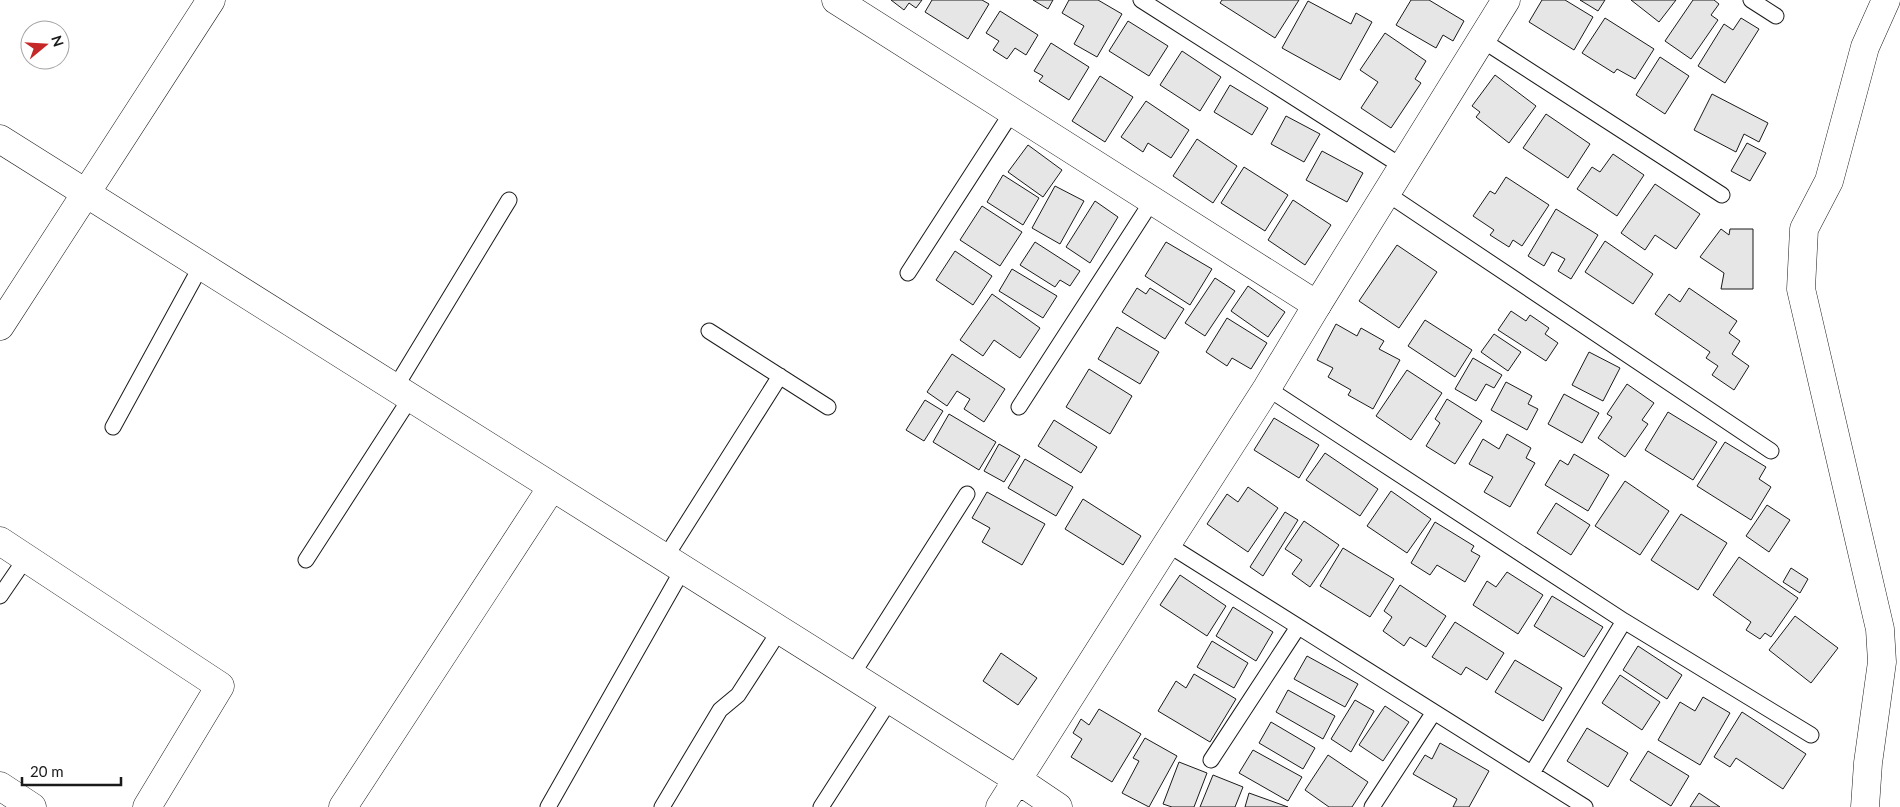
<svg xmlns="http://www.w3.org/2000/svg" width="1900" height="807" viewBox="0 0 1900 807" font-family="Lato,sans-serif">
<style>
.building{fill:#e6e6e6;stroke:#1a1a1a}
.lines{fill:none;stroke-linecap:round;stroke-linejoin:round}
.service-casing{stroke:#1a1a1a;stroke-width:17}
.minor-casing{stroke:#1a1a1a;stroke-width:29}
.tertiary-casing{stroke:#1a1a1a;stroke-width:29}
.service{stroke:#fff;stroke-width:15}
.minor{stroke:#fff;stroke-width:28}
.tertiary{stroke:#fff;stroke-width:28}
</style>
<rect width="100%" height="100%" fill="#fff"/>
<path class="building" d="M891,0H922L916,8L909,3L904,10Z
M932,0H982L989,4L968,39L925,12Z
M1033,0H1053L1048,9Z
M1069,0H1098L1122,14L1097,57L1074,44L1084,26L1062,13Z
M1222,0H1299L1275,38L1220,3Z
M1411,0H1429L1464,21L1453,41L1443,35L1436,48L1396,25Z
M1542,0H1565L1593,17L1574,50L1529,22Z
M1580,0H1605L1598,11Z
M1631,0H1676L1659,22Z
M1693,0H1714L1719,4L1711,15L1718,20L1691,59L1665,41Z
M1308,1L1351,24L1356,13L1372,22L1340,80L1282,48Z
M1000,11L1038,35L1026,55L1015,48L1007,59L993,50L999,41L986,33Z
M1605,18L1654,49L1635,79L1617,69L1614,73L1582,53Z
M1741,18L1759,29L1725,83L1698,66L1724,24L1733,30Z
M1128,21L1168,46L1149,76L1109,51Z
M1385,33L1426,61L1415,79L1421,83L1391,128L1361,108L1378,82L1360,70Z
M1051,43L1089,67L1069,100L1039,81L1043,76L1034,71Z
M1182,51L1221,77L1200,111L1160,85Z
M1660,57L1689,76L1665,114L1636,95Z
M1495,75L1536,106L1509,143L1476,117L1480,112L1472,106Z
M1100,76L1133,97L1105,142L1072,121Z
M1230,85L1268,108L1252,135L1214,112Z
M1712,94L1768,123L1759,142L1744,134L1736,152L1694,130Z
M1146,101L1189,130L1171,158L1148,143L1143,152L1121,137Z
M1546,114L1590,144L1568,178L1523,148Z
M1286,116L1320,134L1304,162L1271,144Z
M1197,139L1237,166L1213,203L1173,176Z
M1747,143L1766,153L1750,181L1731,171Z
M1028,145L1062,170L1043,197L1008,172Z
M1322,151L1363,173L1347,202L1306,180Z
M1613,154L1644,175L1617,216L1577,189L1592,167L1600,172Z
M1244,167L1288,195L1265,231L1221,203Z
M1003,175L1039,198L1023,225L987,202Z
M1506,177L1549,205L1522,246L1513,240L1509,247L1490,235L1494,230L1473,216L1490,191L1495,194Z
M1655,184L1700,214L1676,249L1655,235L1645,250L1621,233Z
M1055,186L1084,201L1060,244L1032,228Z
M1293,200L1331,225L1305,265L1268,240Z
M1095,201L1118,217L1090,263L1066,247Z
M982,206L1022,232L1000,266L960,240Z
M1556,209L1598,235L1571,279L1558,271L1565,259L1552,252L1544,266L1528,256Z
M1721,229L1729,235L1730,229H1753V289H1721L1724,273L1700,257Z
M1605,241L1653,274L1633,304L1585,272Z
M1035,242L1080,271L1070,286L1060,280L1055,287L1020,265Z
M1166,242L1212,269L1190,305L1145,276Z
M1397,245L1437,272L1399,328L1359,301Z
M955,251L992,276L973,305L936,280Z
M1012,269L1057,296L1043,318L999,291Z
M1215,278L1235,291L1205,336L1185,323Z
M1248,286L1285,312L1268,337L1231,311Z
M1137,288L1146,294L1150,288L1184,309L1165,339L1122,312Z
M1689,288L1737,321L1729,333L1740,341L1732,354L1749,366L1734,390L1712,375L1718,366L1706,358L1710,352L1655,314L1669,294L1680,302Z
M992,294L1040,328L1020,358L994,340L983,356L960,340Z
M1511,311L1526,321L1530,315L1549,328L1545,334L1558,343L1546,361L1498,330Z
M1227,318L1267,343L1251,369L1232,358L1227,366L1206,352Z
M1425,320L1472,350L1455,377L1408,346Z
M1336,324L1357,336L1361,328L1384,341L1379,349L1400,360L1373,409L1348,395L1351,390L1328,377L1333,368L1317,360Z
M1117,327L1159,352L1140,384L1098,359Z
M1494,334L1521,352L1508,371L1481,352Z
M1589,352L1620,368L1603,401L1572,385Z
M952,354L1005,389L984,422L964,409L970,399L957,391L947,406L927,392Z
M1473,358L1502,375L1494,388L1486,384L1476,401L1455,389Z
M1089,369L1132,396L1110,434L1066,407Z
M1407,370L1442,393L1411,440L1376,416Z
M1506,382L1532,396L1528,404L1538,409L1527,430L1491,410Z
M1627,384L1654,403L1642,420L1648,424L1625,457L1598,438L1612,417L1607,414Z
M1564,394L1599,413L1582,443L1548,424Z
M1447,399L1482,421L1455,464L1426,446L1440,423L1435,419Z
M925,400L943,411L924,441L906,430Z
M1668,412L1717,442L1693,480L1645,450Z
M949,414L996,442L979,470L933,442Z
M1274,418L1319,445L1299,478L1254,450Z
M1054,420L1097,447L1081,473L1038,446Z
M1507,434L1531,448L1526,458L1535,463L1510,507L1484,492L1493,477L1469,464L1483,439L1499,449Z
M1725,442L1766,467L1759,479L1771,487L1751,520L1697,486Z
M999,444L1020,456L1004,482L984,471Z
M1325,453L1378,489L1360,516L1306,480Z
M1574,454L1609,475L1588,511L1545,485L1560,460L1568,465Z
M1025,459L1073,487L1056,516L1008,488Z
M1625,481L1669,511L1640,555L1595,526Z
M1248,487L1278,508L1248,552L1207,524L1227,494L1238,502Z
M1391,491L1431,519L1407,553L1367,526Z
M987,492L1045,524L1022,565L982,542L990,528L972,518Z
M1083,499L1141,536L1123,565L1065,529Z
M1556,503L1590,525L1571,555L1537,533Z
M1767,505L1790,520L1769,552L1746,536Z
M1285,512L1298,520L1263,576L1250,567Z
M1681,514L1727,543L1698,590L1651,560Z
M1304,521L1339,545L1310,587L1292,574L1302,560L1285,549Z
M1435,522L1474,546L1471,551L1480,556L1465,582L1437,565L1430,575L1411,563Z
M1343,548L1394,579L1370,617L1320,586Z
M1739,557L1798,598L1771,637L1765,633L1760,639L1746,630L1751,622L1713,595Z
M1791,568L1808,579L1800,593L1783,582Z
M1507,572L1543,595L1518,634L1473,605L1487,581L1496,587Z
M1180,575L1226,606L1207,636L1160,605Z
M1400,585L1446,616L1426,647L1410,637L1404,646L1383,631L1392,617L1384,611Z
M1552,596L1603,627L1584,657L1534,626Z
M1233,607L1273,632L1256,661L1216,636Z
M1795,616L1838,648L1811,683L1769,650Z
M1455,622L1504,653L1487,680L1466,667L1461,675L1432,657Z
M1212,641L1248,663L1234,688L1197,667Z
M1638,646L1682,675L1667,699L1623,670Z
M1001,653L1037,678L1018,705L983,681Z
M1307,656L1358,684L1345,707L1294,679Z
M1515,660L1562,688L1543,721L1495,692Z
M1194,674L1236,699L1210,742L1158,711L1176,681L1186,688Z
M1620,675L1660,702L1642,730L1602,703Z
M1288,690L1335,716L1323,739L1276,712Z
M1703,697L1730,713L1700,765L1658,740L1680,702L1695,711Z
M1355,700L1374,711L1351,752L1331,739Z
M1385,706L1409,722L1383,761L1359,745Z
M1099,709L1141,734L1112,782L1071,757L1082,739L1073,733L1081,719L1089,725Z
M1742,712L1806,754L1783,789L1736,758L1730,767L1714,757Z
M1271,722L1315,748L1303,769L1259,743Z
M1587,728L1628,753L1608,787L1567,761Z
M1145,738L1177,756L1149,807L1122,793L1139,761L1133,758Z
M1440,743L1489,771L1469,807H1453L1457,799L1413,774L1425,755L1432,759Z
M1253,750L1302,777L1288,801L1239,773Z
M1648,751L1689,776L1671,806L1630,780Z
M1328,755L1368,782L1352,807H1329L1305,790Z
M1179,762L1207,773L1194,807H1172L1163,804Z
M1213,775L1243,787L1235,807H1200Z
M1249,793L1288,807H1245Z
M1699,793L1720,807H1690Z"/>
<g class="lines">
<g class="service-casing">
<path id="service" d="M1141,0L1403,167
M1751,0L1776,16
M1482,40L1722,195
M1386,193L1771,451
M908,273L1012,112
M709,331L828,407
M395,388L509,200
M1267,388L1624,621L1811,735
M1019,407L1152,201
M113,427L201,266
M1167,544L1585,807
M665,558L780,376
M306,560L411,397
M0,596L26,558
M852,675L967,494
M1211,760L1298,627
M1532,773L1624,621
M548,807L683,569
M662,807L720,710L738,695L780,630
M821,807L890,700
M1372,807L1434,712"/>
</g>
<g class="minor-casing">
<path id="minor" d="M836,0L1317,305L1267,388L1167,544L1000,807
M0,139L1018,780L1058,807
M0,326L211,0
M0,541L220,686L147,807
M0,786L32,807
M343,807L552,487
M1865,807L1868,763L1882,662L1880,629L1801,289L1804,229L1829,181L1865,47L1886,0"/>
</g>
<g class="tertiary-casing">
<path id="tertiary" d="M1317,305L1506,0"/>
</g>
<use href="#service" class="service"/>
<use href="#minor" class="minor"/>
<use href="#tertiary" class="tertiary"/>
</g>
<g transform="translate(45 45) rotate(72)"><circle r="24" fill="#ffffff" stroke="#a3a3a3"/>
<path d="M0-4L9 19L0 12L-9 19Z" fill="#c62828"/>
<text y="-8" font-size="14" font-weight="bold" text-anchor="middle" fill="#1a1a1a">N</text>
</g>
<path d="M22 777v8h99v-8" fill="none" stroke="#1a1a1a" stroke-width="2.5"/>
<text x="30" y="777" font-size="15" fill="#1a1a1a" stroke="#ffffff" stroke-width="4" paint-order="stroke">20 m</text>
</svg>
